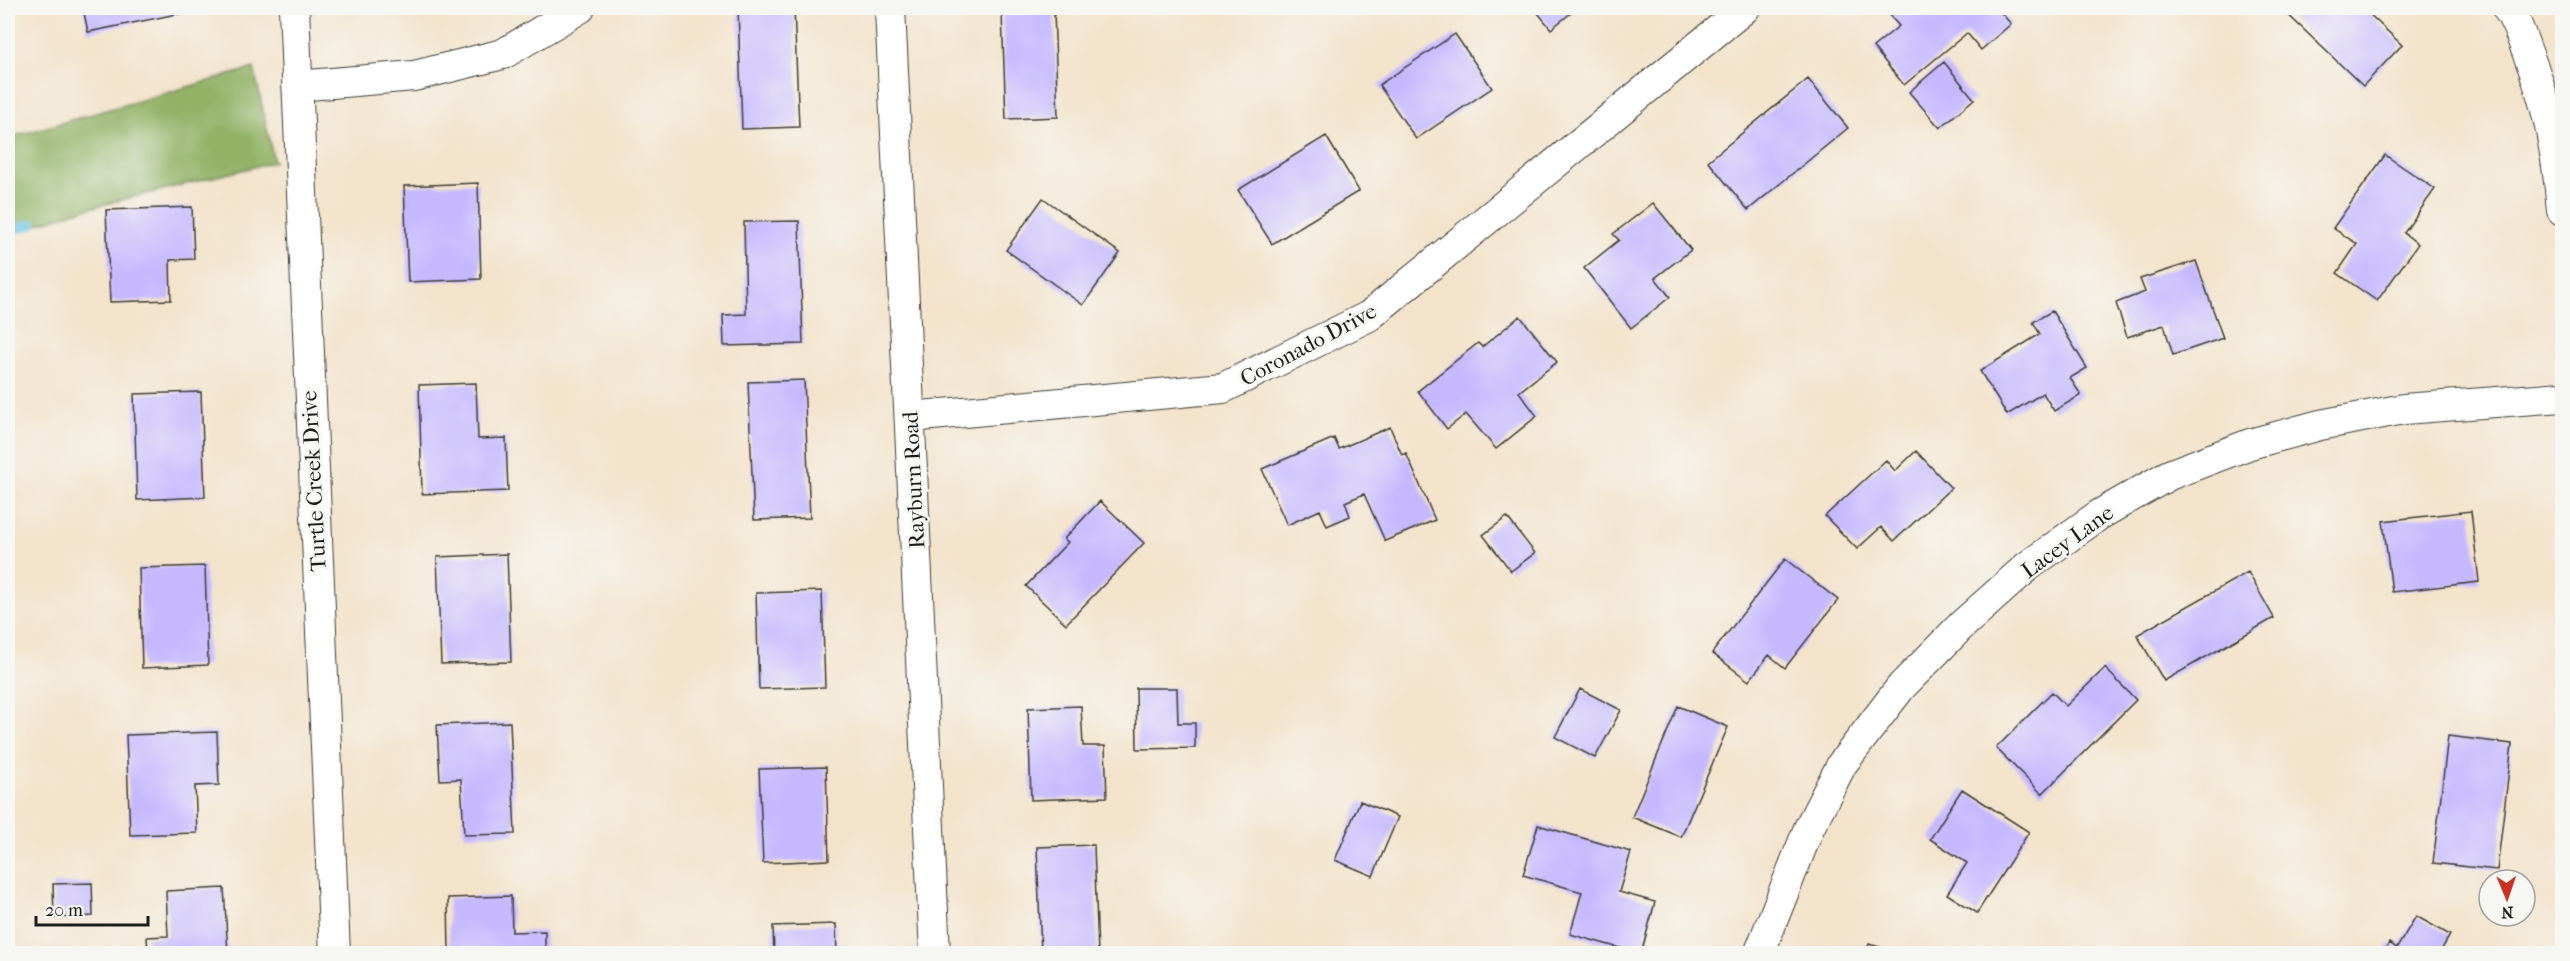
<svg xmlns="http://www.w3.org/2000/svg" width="2570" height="961" viewBox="0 0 2570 961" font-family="'IM FELL French Canon',serif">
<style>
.forest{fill:#92b266;stroke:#576741;stroke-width:1.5}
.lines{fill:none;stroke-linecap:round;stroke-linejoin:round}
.stream{stroke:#64c2e3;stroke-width:10}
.building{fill:#c5b8ff}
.street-casing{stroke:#3c3a36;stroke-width:32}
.street{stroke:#fff;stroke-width:30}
.labels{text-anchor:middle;stroke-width:5;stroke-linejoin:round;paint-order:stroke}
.street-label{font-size:22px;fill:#1c1c1c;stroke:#f6f6f2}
</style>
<rect width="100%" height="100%" fill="#f6f6f2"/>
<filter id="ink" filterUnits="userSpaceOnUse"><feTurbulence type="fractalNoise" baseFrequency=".0167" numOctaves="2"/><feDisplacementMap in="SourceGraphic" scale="12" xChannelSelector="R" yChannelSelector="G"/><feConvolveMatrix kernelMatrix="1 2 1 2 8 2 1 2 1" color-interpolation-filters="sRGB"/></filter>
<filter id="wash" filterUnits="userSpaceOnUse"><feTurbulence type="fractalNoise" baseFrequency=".008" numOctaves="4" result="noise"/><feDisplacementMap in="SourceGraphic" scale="24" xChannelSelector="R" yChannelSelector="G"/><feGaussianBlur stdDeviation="1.35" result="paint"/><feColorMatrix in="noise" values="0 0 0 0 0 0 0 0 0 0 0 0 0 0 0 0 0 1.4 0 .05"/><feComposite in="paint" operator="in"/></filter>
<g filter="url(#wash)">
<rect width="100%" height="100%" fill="#f3e3cb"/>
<path class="forest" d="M254,68L274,162L74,212L8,234V138Z"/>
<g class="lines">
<path class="stream" d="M8,231L32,224"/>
</g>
<g id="blocks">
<path class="building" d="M83,8H180L182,13L88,32Z
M738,8H794L799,127L742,129Z
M1534,8H1577L1551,29Z
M1900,8H1997L2011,24L1981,50L1967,33L1904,85L1873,47L1899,26L1890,16Z
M2281,8H2363L2402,45L2363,86Z
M1054,12L1058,117L1006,119L1002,14Z
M1455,34L1492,88L1416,139L1379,85Z
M1944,62L1974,99L1940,128L1909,92Z
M1808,79L1848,128L1748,210L1708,161Z
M1326,136L1359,191L1272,244L1238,190Z
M2385,155L2435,189L2404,233L2418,244L2377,301L2337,273L2357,244L2333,228Z
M478,183L481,279L408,282L404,186Z
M1043,198L1120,253L1083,305L1006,250Z
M1653,203L1691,250L1655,278L1670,297L1631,328L1584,268L1619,240L1613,234Z
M192,207L194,259L170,260L171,300L110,302L106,210Z
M799,221L803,344L724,346L723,315L746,314L744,222Z
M2196,261L2223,338L2173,355L2164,325L2127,337L2116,303L2145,292L2140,279Z
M2052,311L2087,368L2070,378L2081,395L2054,411L2043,393L2007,415L1980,371L2040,334L2033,322Z
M1520,316L1557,362L1519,392L1537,416L1496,449L1466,414L1447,429L1418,391L1478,343L1482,347Z
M804,380L810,518L754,520L748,382Z
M476,383L478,439L506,438L508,491L422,494L419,385Z
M201,392L205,497L137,500L134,394Z
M1390,427L1402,455L1406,453L1435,520L1385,541L1364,494L1345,502L1350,516L1327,526L1320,510L1287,525L1262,469L1334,438L1339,449Z
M1916,451L1951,488L1894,541L1881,527L1857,549L1825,516L1886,460L1895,471Z
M1100,501L1144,543L1066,624L1026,586L1068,542L1064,539Z
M2471,511L2479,582L2392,592L2383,521Z
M1507,517L1535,553L1511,571L1483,535Z
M507,554L511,662L441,664L437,557Z
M1785,559L1838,600L1785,668L1769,655L1749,681L1712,653Z
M205,566L208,665L142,668L139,568Z
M2248,572L2274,618L2164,681L2137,635Z
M822,591L825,687L759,689L756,593Z
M2105,668L2136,700L2042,794L1996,748L2052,692L2066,706Z
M1136,688H1177L1178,723H1195V748L1137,749Z
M1580,689L1621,710L1595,758L1555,737Z
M1081,706L1083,746H1105L1107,797L1031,800L1028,708Z
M1678,706L1728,727L1681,837L1632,817Z
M510,722L515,834L464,835L461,779L440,780L437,725Z
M217,732L219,785L195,786L197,833L130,835L126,735Z
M2448,736L2512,744L2497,870L2433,863Z
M826,767L829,860L763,863L759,769Z
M1962,789L2029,832L1977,913L1947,894L1967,863L1930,839Z
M1360,801L1398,817L1373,876L1335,860Z
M1538,825L1631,852L1619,892L1655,902L1641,954L1570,934L1582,892L1523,875Z
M1094,845L1098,954H1041L1037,847Z
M92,883L93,916L54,918L53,884Z
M224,888L228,954H148L147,937L168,936L166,891Z
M511,896L512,932L545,931V954H449L448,898Z
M2416,916L2450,935L2439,954H2383L2389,943L2397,948Z
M836,924L837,954H774L773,926Z
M1869,944L1900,953V954H1866Z"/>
</g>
</g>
<g filter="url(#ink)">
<use href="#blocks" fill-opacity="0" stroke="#3c3a36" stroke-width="1.5"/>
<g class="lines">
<g class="street-casing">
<path id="street" d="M294,8L335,954
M890,8L935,954
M2507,8C2516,20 2521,35 2526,49C2548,103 2557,153 2562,210
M297,86L414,76L503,54L580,8
M910,417L1223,388L1369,316L1745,8
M1759,954L1809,828L1842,764L1901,687L1962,625L2028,566L2099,515L2169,475L2250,444L2320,425L2404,409L2562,397"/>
</g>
<use href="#street" class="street"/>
</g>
</g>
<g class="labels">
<g class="street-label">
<text transform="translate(1308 344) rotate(-28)" y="8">Coronado Drive</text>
<text transform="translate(913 480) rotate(-93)" y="8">Rayburn Road</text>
<text transform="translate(313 481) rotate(-93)" y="8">Turtle Creek Drive</text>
<text transform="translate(2067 541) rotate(-36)" y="8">Lacey Lane</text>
</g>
</g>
<rect width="2570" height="961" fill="none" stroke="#f6f6f2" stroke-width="30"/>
<g transform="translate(2507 898) rotate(178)"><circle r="28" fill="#f6f6f2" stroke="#9f9f9c" stroke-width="1.5"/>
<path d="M0-4.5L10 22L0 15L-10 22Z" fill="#c8321e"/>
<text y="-9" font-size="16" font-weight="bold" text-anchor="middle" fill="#1c1c1c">N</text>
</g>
<path d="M36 916v9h112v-9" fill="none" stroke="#1c1c1c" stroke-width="3"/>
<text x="45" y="916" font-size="18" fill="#1c1c1c" stroke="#f6f6f2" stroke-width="4.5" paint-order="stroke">20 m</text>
</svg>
